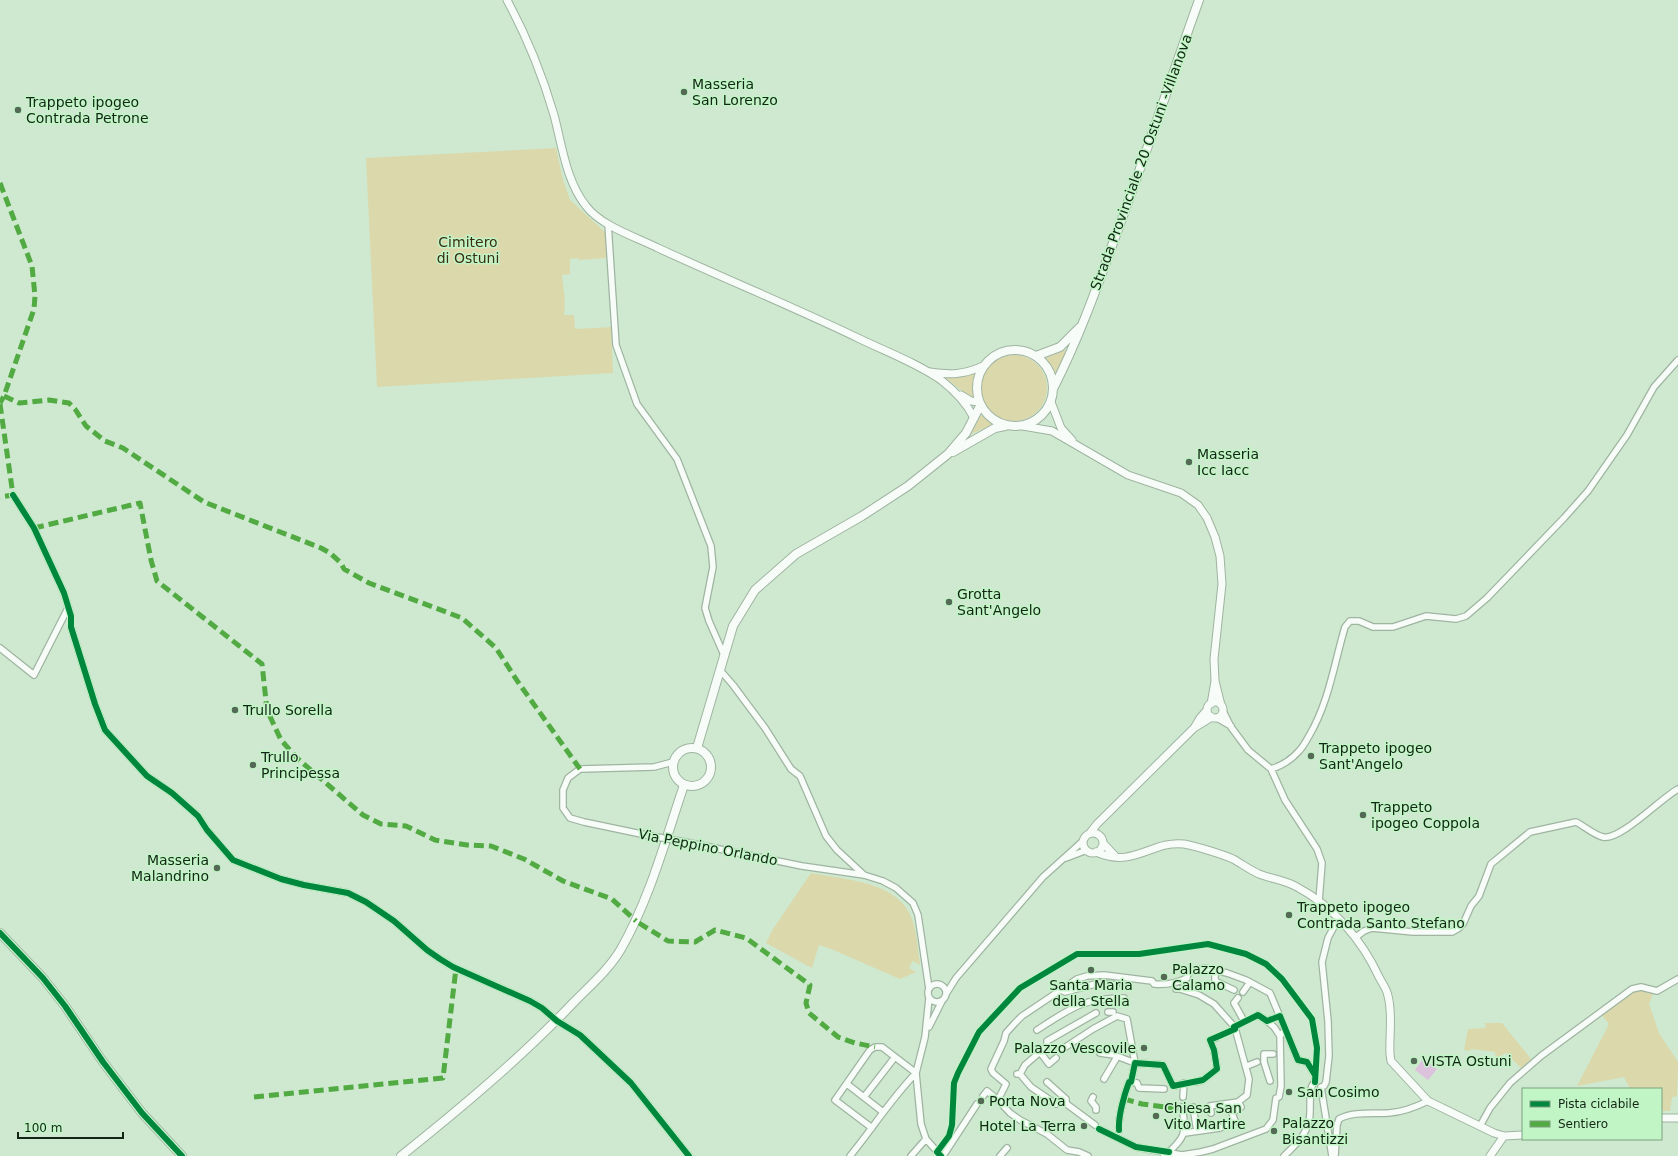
<svg xmlns="http://www.w3.org/2000/svg" width="1678" height="1156" viewBox="0 0 1678 1156" font-family="'DejaVu Sans',sans-serif">
<style>
.green{fill:#dbd8ab}
.water{fill:#dcc2dd}
.lines{fill:none;stroke-linecap:round;stroke-linejoin:round}
.minor-casing{stroke:#9fb4a1;stroke-width:8}
.tertiary-casing{stroke:#9fb4a1;stroke-width:9}
.secondary-casing{stroke:#9fb4a1;stroke-width:10}
.minor{stroke:#f8fcf8;stroke-width:5.5}
.tertiary{stroke:#f8fcf8;stroke-width:7}
.secondary{stroke:#f8fcf8;stroke-width:8}
.minor-bridge-casing{stroke:#9fb4a1;stroke-width:8;stroke-linecap:butt}
.minor-bridge{stroke:#f8fcf8;stroke-width:5.5}
.quiet{stroke:#51aa42;stroke-width:5;stroke-dasharray:10 5;stroke-linecap:butt}
.cycleway-casing{stroke:#c2f5c6;stroke-width:8}
.cycleway{stroke:#00873e;stroke-width:6}
.poi-dot{fill:#546a56;stroke:#c2f5c6;stroke-width:1.5}
.labels{text-anchor:middle;stroke-width:3;stroke-linejoin:round;paint-order:stroke}
.poi-label{font-size:14px;fill:#132615;stroke:#c2f5c6;text-anchor:start}
.street-label{font-size:14px;fill:#132615;stroke:#c2f5c6}
.park-label{font-size:14px;fill:#3b2f13;stroke:#c2f5c6}
</style>
<rect width="100%" height="100%" fill="#cee9d0"/>
<path class="green" d="M556,148L563,180L570,200L606,233L607,258L579,260L578,258L570,259V274L562,275L565,302L564,315H574L575,329L611,327L613,373L377,387L366,158Z
M1065,350L1067,353L1056,373L1046,358Z
M981 388a33 33 0 1 1 66 0a33 33 0 1 1-66 0Z
M974,373L975,374L974,377V397L972,399L946,378L962,377Z
M980,416H985L994,424L971,434Z
M811,873C846,880 901,881 913,922C917,935 918,951 920,965L913,961L909,968L916,972L900,979L831,949L819,945L812,968L766,943L773,929Z
M1637,990L1654,991L1649,1004L1659,1033L1678,1062L1677,1096L1672,1097L1670,1111H1661V1089H1638L1629,1087L1624,1077L1577,1086L1609,1024L1601,1014Z
M1485,1023H1502L1531,1059L1521,1068L1506,1053L1496,1058L1495,1052L1471,1049L1470,1051L1464,1050L1468,1029L1486,1028Z"/>
<path class="water" d="M1423,1059L1437,1069L1428,1080L1415,1070Z"/>
<g class="lines">
<g class="minor-casing">
<path id="minor" d="M608,224L616,345L637,404L677,459L711,546L713,567L705,608L709,621L724,655
M13,495L34,528L64,593L71,616V627L95,704L105,730L147,776L172,793L198,816L207,830L233,860L281,879L304,885L348,893L366,902L394,921L427,950L440,959L453,967L530,1001L542,1008L557,1021L580,1035L631,1083L689,1156
M0,648L34,675L68,608
M720,670L733,685L765,728L791,769L800,776L826,836L837,850L864,875
M1223,711L1231,727L1248,750L1271,769L1285,800L1317,849L1322,863L1319,901
M1217,718L1231,726
M1271,769C1281,766 1292,759 1299,751C1303,747 1306,741 1309,736C1329,702 1334,664 1345,627L1350,621H1359L1373,627H1393L1426,616L1456,619L1466,616L1487,598L1564,518L1588,491L1627,435L1654,387L1678,360
M646,835L584,822L570,818L563,808V790L568,778L580,769L654,767L673,762
M685,842L802,866L864,875L883,881L896,888L913,903L918,915L929,989
M1066,858L1087,850
M1356,937L1364,931L1372,928L1413,932H1452L1459,928L1463,924L1471,906L1479,896L1491,864L1530,832L1576,822C1584,826 1594,835 1603,837C1620,841 1661,798 1678,789
M1215,970V981L1234,990
M928 993a9 9 0 1 1 18 0a9 9 0 1 1-18 0Z
M1176,989H1180L1199,995L1214,1004L1231,1023L1235,1028L1249,1079L1247,1095L1238,1102L1241,1107L1232,1113L1235,1121L1220,1128L1185,1133
M1061,990L1065,992L1099,983L1116,985
M1243,992L1250,982
M946,994L956,978L1043,877L1084,840
M929,998L925,1037L916,1073L921,1124L926,1139L941,1156
M1238,998L1234,1003L1244,1021
M1108,1012H1113
M1257,1016L1258,1015L1267,1021L1280,1016
M1267,1021L1274,1027L1280,1036
M929,1027L942,1001
M1037,1030C1071,1008 1083,998 1124,998
M1061,1050L1093,1029L1117,1016L1127,1019L1135,1063L1131,1082H1129C1124,1095 1118,1117 1119,1130
M1040,1052L1049,1064L1056,1058
M1100,1053L1114,1055L1135,1063L1163,1065L1173,1086L1187,1083
M1247,1066L1257,1062
M1017,1074H1020L1025,1065L1047,1046V1041L1096,1013
M1020,1074L1031,1087L1056,1104
M1104,1079L1117,1057
M1270,1081L1264,1062V1054H1273
M1047,1082L1066,1099V1103L1068,1105L1095,1125
M1131,1082L1137,1083L1139,1088L1164,1089
M1195,1082L1203,1080L1217,1069L1214,1050L1210,1040L1216,1038
M847,1084L883,1112
M1321,1087L1324,1086L1326,1082L1329,1056L1328,1021L1322,962L1328,938L1338,919
M1321,1087L1332,1156
M983,1096L987,1091L998,1100L1010,1113L1020,1120L1047,1134L1067,1150L1079,1152L1088,1156
M864,1097L895,1057
M1093,1097L1091,1101L1096,1107V1110
M1183,1097L1184,1083
M998,1100L1006,1084L993,1073L991,1069L1004,1041L1006,1033L1015,1023L1022,1016L1077,979L1087,976L1104,975L1152,981L1154,984C1164,985 1177,983 1187,978L1188,972L1205,968L1227,973L1246,980L1270,993L1298,1060L1307,1062L1315,1075V1082C1307,1087 1312,1111 1309,1121C1305,1137 1295,1145 1284,1156
M1193,1107L1197,1131
M1211,1113L1210,1106L1238,1102
M1480,1126L1490,1108L1510,1083L1541,1056L1632,989L1641,987L1657,991L1678,979
M1099,1129L1136,1147L1182,1155L1201,1152L1213,1149L1266,1129L1273,1120L1276,1098L1279,1097L1281,1086L1280,1036L1285,1030
M850,1156C872,1129 891,1099 916,1073L882,1047H875L870,1050L835,1100L872,1128
M911,1156L926,1139
M943,1156L977,1104
M1000,1156L1007,1148
M1164,1156C1185,1139 1187,1133 1182,1107
M1335,1156L1337,1125L1339,1119C1353,1111 1373,1114 1389,1113C1402,1112 1416,1107 1428,1101"/>
</g>
<g class="tertiary-casing">
<path id="tertiary" d="M507,0C527,37 542,74 554,115C562,145 566,181 586,206C601,226 636,237 658,248C725,279 794,307 860,339C887,352 917,363 941,380C955,391 966,402 974,418
M930,372C950,375 963,375 983,366
M961,395L971,401L979,402
M1051,402L1061,428L1072,440
M1023,426L1052,431L1128,475L1181,493L1198,505L1207,518L1215,537L1220,556L1222,584L1214,659L1215,681L1211,704
M1215,681L1221,705
M1207 710a8 8 0 1 1 16 0a8 8 0 1 1-16 0Z
M1194,728L1200,718L1207,710
M1090,833L1097,824L1194,728L1212,717
M1083 843a10 10 0 1 1 20 0a10 10 0 1 1-20 0Z
M1103,843L1116,857
M1096,852C1135,869 1151,840 1184,844C1195,846 1222,854 1233,859C1242,864 1250,870 1259,874C1272,879 1285,880 1297,887C1333,906 1362,940 1379,977C1382,983 1387,989 1388,996C1393,1014 1389,1035 1390,1054L1391,1061L1428,1101L1494,1133L1504,1136L1523,1135
M1661,1118H1678
M1490,1156L1504,1136"/>
</g>
<g class="secondary-casing">
<path id="secondary" d="M977 388a38 38 0 1 1 76 0a38 38 0 1 1-76 0Z
M1036,356L1060,347L1079,328
M1053,389C1077,342 1095,293 1113,243C1143,163 1170,81 1199,0
M953,452L995,428L1005,426
M673 767a19 19 0 1 1 38 0a19 19 0 1 1-38 0Z
M697,748L733,626L755,590L796,554L862,516L908,486L948,454L966,433L980,406
M0,933L43,978L65,1006L103,1062L142,1113L182,1156
M401,1156C461,1108 522,1057 575,1001C591,985 610,968 621,949C650,898 665,841 684,785"/>
</g>
<use href="#minor" class="minor"/>
<use href="#tertiary" class="tertiary"/>
<use href="#secondary" class="secondary"/>
<g class="minor-bridge-casing">
<path id="minor-bridge" d="M646,835L685,842"/>
</g>
<use href="#minor-bridge" class="minor-bridge"/>
<path class="quiet" d="M0,183L32,266L35,296L34,309L4,396L0,403
M4,396L19,403L49,400L69,403L75,409L86,426L105,441L123,448L204,502L321,548L330,553L341,563L344,569L369,583L462,618L496,648L518,682L580,769
M0,404L13,495L0,497
M34,528L140,503L151,560L157,581L262,664L267,710L281,740L298,759L363,815L381,824L406,826L435,840L467,845L491,846L524,859L563,881L612,899L636,921
M639,923L668,941L695,942L715,930L746,938L810,985L806,1003L809,1013L838,1037L855,1043L875,1047
M254,1097L443,1078L456,968
M1124,1099L1142,1104L1182,1109"/>
<g class="cycleway-casing">
<path id="cycleway" d="M13,495L34,528L64,593L71,616V627L95,704L105,730L147,776L172,793L198,816L207,830L233,860L281,879L304,885L348,893L366,902L394,921L427,950L440,959L453,967L530,1001L542,1008L557,1021L580,1035L631,1083L689,1156
M0,933L43,978L65,1006L103,1062L142,1113L182,1156
M1099,1129L1136,1147L1169,1152
M1119,1130C1118,1117 1124,1095 1129,1082H1131L1135,1063L1163,1065L1173,1086L1203,1080L1217,1069L1214,1050L1210,1040L1235,1029L1234,1027L1258,1015L1267,1021L1280,1016L1298,1060L1307,1062L1315,1075
M941,1156L937,1152L949,1136L952,1125L954,1083L958,1073L979,1032L1020,988L1077,954H1139L1208,944L1246,954L1266,964L1282,979L1312,1019L1317,1048L1315,1082"/>
</g>
<use href="#cycleway" class="cycleway"/>
</g>
<g class="poi-dot">
<circle cx="684" cy="92" r="4"/>
<circle cx="18" cy="110" r="4"/>
<circle cx="1189" cy="462" r="4"/>
<circle cx="949" cy="602" r="4"/>
<circle cx="235" cy="710" r="4"/>
<circle cx="1311" cy="756" r="4"/>
<circle cx="253" cy="765" r="4"/>
<circle cx="1363" cy="815" r="4"/>
<circle cx="217" cy="868" r="4"/>
<circle cx="1289" cy="915" r="4"/>
<circle cx="1091" cy="970" r="4"/>
<circle cx="1164" cy="977" r="4"/>
<circle cx="1144" cy="1048" r="4"/>
<circle cx="1414" cy="1061" r="4"/>
<circle cx="1289" cy="1092" r="4"/>
<circle cx="981" cy="1101" r="4"/>
<circle cx="1156" cy="1116" r="4"/>
<circle cx="1084" cy="1126" r="4"/>
<circle cx="1274" cy="1131" r="4"/>
</g>
<g class="labels">
<g class="poi-label">
<text x="692" y="89">Masseria<tspan x="692" dy="16">San Lorenzo</tspan></text>
<text x="26" y="107">Trappeto ipogeo<tspan x="26" dy="16">Contrada Petrone</tspan></text>
<text x="1197" y="459">Masseria<tspan x="1197" dy="16">Icc Iacc</tspan></text>
<text x="957" y="599">Grotta<tspan x="957" dy="16">Sant'Angelo</tspan></text>
<text x="243" y="715">Trullo Sorella</text>
<text x="1319" y="753">Trappeto ipogeo<tspan x="1319" dy="16">Sant'Angelo</tspan></text>
<text x="261" y="762">Trullo<tspan x="261" dy="16">Principessa</tspan></text>
<text x="1371" y="812">Trappeto<tspan x="1371" dy="16">ipogeo Coppola</tspan></text>
<text x="209" y="865" text-anchor="end">Masseria<tspan x="209" dy="16">Malandrino</tspan></text>
<text x="1297" y="912">Trappeto ipogeo<tspan x="1297" dy="16">Contrada Santo Stefano</tspan></text>
<text x="1172" y="974">Palazzo<tspan x="1172" dy="16">Calamo</tspan></text>
<text x="1091" y="990" text-anchor="middle">Santa Maria<tspan x="1091" dy="16">della Stella</tspan></text>
<text x="1136" y="1053" text-anchor="end">Palazzo Vescovile</text>
<text x="1422" y="1066">VISTA Ostuni</text>
<text x="1297" y="1097">San Cosimo</text>
<text x="989" y="1106">Porta Nova</text>
<text x="1164" y="1113">Chiesa San<tspan x="1164" dy="16">Vito Martire</tspan></text>
<text x="1282" y="1128">Palazzo<tspan x="1282" dy="16">Bisantizzi</tspan></text>
<text x="1076" y="1131" text-anchor="end">Hotel La Terra</text>
</g>
<g class="street-label">
<text transform="translate(1141 162) rotate(-70)" y="5">Strada Provinciale 20 Ostuni -Villanova</text>
<text transform="translate(708 847) rotate(11)" y="5">Via Peppino Orlando</text>
</g>
<g class="park-label">
<text x="468" y="247">Cimitero<tspan x="468" dy="16">di Ostuni</tspan></text>
</g>
</g>
<rect x="1522" y="1088" width="140" height="52" fill="#c2f5c6" stroke="#7ca27f"/>
<rect x="1530" y="1101" width="20" height="6" fill="#00873e" stroke="#7ca27f"/>
<text x="1558" y="1108" font-size="12" fill="#132615">Pista ciclabile</text>
<rect x="1530" y="1121" width="20" height="6" fill="#51aa42" stroke="#7ca27f"/>
<text x="1558" y="1128" font-size="12" fill="#132615">Sentiero</text>
<path d="M18 1132v6h105v-6" fill="none" stroke="#132615" stroke-width="2"/>
<text x="24" y="1132" font-size="12" fill="#132615" stroke="#c2f5c6" stroke-width="3" paint-order="stroke">100 m</text>
</svg>
